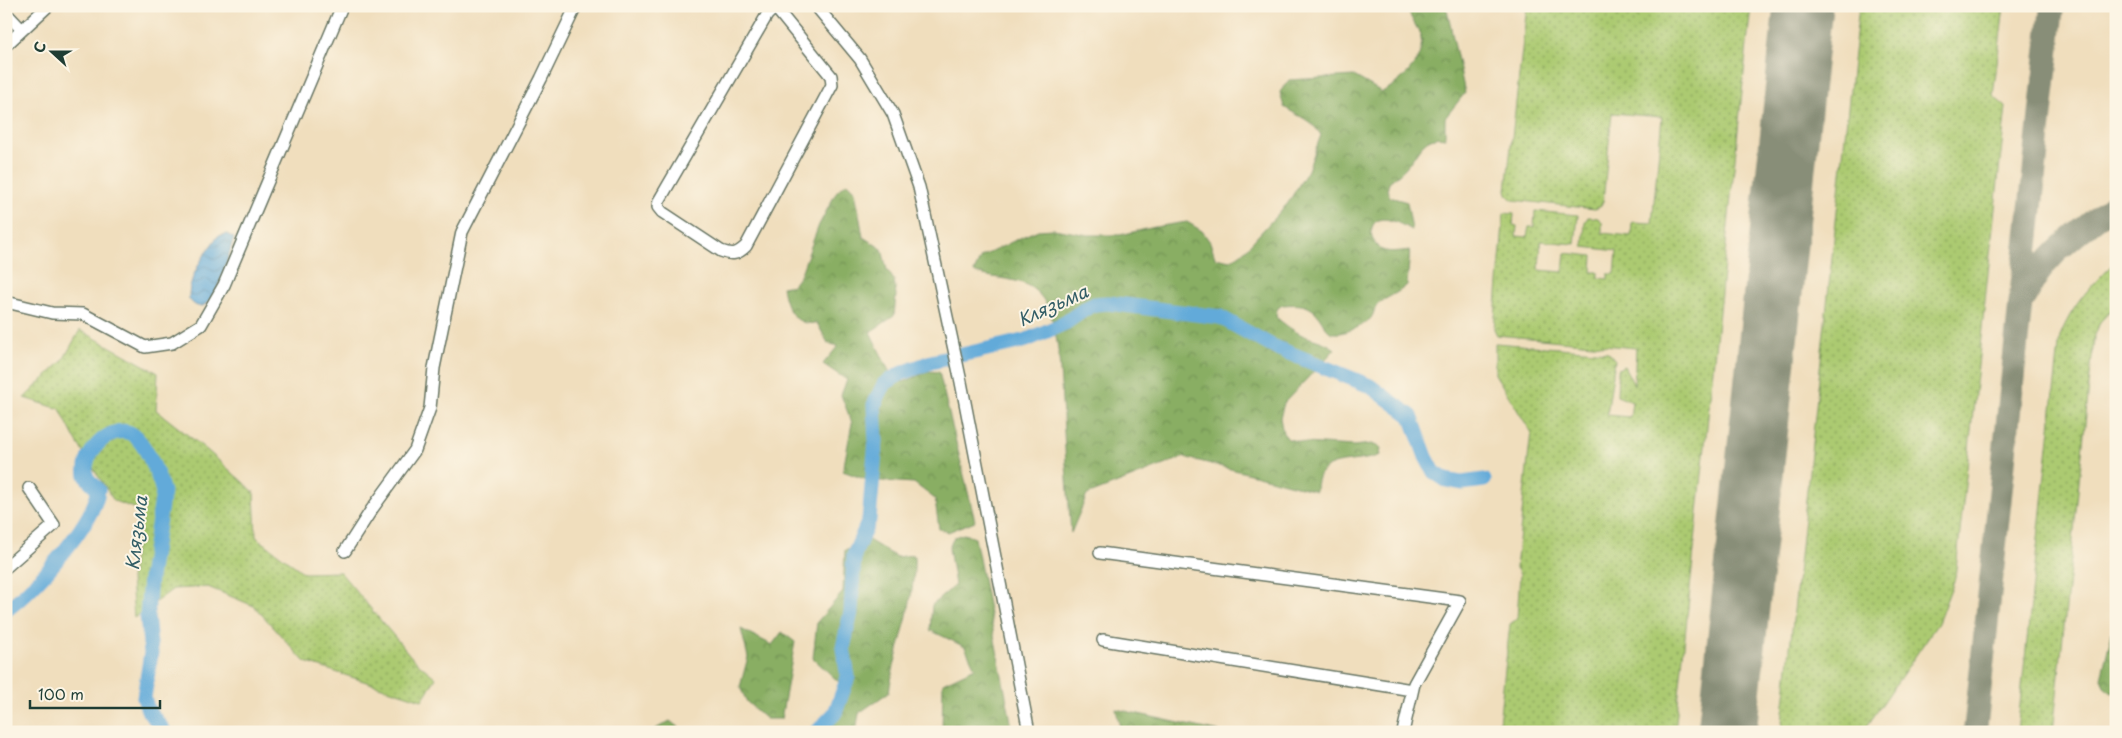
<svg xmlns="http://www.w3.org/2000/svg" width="2122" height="738" viewBox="0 0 2122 738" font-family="'Playpen Sans',sans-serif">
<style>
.grass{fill:url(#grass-dots);stroke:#668452}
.forest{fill:url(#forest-crowns);stroke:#54764c}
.water{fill:url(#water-waves);stroke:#407486}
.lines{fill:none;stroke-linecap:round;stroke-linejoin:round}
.river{stroke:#62aad9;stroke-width:15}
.taxiway{stroke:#888e78;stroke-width:24}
.runway{stroke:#888e78;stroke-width:59}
.minor-casing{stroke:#687564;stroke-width:14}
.minor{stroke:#fff;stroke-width:11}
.labels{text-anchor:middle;stroke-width:4;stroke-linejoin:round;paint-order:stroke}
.water-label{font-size:18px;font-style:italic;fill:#335e66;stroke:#fcf5e5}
</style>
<defs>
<pattern id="grass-dots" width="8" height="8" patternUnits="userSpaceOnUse" patternTransform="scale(1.25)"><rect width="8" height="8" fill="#acca71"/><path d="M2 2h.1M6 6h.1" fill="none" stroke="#8ba55e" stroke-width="1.8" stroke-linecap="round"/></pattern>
<pattern id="forest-crowns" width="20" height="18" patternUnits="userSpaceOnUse" patternTransform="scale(1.25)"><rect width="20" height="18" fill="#89ae63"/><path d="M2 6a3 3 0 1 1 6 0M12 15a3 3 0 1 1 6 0" fill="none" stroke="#6f8f52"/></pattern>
<pattern id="water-waves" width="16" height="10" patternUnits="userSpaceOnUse" patternTransform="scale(1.25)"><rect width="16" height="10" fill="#62aad9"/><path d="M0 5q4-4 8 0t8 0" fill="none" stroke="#508cb1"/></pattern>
</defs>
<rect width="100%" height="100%" fill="#fcf5e5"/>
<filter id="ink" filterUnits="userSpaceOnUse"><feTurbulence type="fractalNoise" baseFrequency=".02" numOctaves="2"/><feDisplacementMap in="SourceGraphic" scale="10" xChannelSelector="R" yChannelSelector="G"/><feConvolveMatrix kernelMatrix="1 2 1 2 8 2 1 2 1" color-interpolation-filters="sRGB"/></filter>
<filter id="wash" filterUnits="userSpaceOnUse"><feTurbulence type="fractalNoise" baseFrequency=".0096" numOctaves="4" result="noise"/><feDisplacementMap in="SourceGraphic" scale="20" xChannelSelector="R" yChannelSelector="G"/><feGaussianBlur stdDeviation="1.12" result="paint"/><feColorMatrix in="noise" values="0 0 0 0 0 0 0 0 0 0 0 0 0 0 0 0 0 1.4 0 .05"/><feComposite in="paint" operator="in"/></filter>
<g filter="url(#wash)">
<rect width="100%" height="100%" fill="#f0debd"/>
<path class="grass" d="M1527,6H1751L1675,732H1498L1510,624L1517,619L1520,574L1516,568L1531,432L1495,374V343L1608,352L1615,360L1607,415L1630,417L1632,402L1617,396L1618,369L1624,366L1634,385L1636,348L1497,335L1494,329L1504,213L1514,214L1513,225L1517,226L1516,236L1527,237L1529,227H1534L1535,211L1578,215L1575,244L1541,241L1539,270L1563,272L1565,253L1593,256L1592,272H1598V278L1608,279V274H1615L1617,251L1583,247L1585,222L1588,217L1598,218L1602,222V233L1631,236L1632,222L1652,223L1662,117L1612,113L1603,201L1600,207L1595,209L1513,200L1508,196L1506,190Z
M1859,6H2004L1993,96L2006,107L1955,578L1938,623L1863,732H1781Z
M2116,261V305L2100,322L2094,338L2053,732H2017L2060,336C2072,305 2092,284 2116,261Z
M80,330L158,373L156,410L208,451L254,492L256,537L304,573L340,572L414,660L436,678L422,700L305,662L254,606L208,587L173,589L134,618L131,579L140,510L114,501L75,439L60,409L24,398L63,360Z"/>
<path class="forest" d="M1407,6H1445L1447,10L1465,93L1445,118V138C1423,134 1419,152 1407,166C1402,172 1395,177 1389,182L1387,190L1390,197L1407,202L1412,230C1404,226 1388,216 1378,220C1366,227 1372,245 1382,250C1390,253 1401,251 1410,250L1407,285C1399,293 1385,298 1378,304C1374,308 1374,314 1371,318C1365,326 1337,338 1329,331C1325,328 1323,322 1320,318C1310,303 1299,304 1282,305L1277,309L1276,317C1284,324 1292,330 1302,335C1314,340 1325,341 1335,349L1284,403L1280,418L1283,433L1288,439L1306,443L1354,446L1372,444L1381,448L1380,455C1356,466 1315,453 1316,491L1184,457L1087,495L1071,533C1068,493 1065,454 1063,414C1060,383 1061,325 1043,299C1025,274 998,282 974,272L981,257L1024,236L1038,230L1054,229L1088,235H1120L1155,227L1187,222L1202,231L1210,242L1215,258L1230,261L1243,252L1288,203L1308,170L1321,135C1311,119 1299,117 1284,107L1280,92L1289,80L1354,76L1382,92C1400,83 1425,61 1421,38C1418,26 1409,18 1407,6Z
M847,183L855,191L863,237L882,249L887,270L894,280L896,295L894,316L870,332L892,377L904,382L928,371L939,372L975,521L948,532L939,529L935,499L914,483L867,480L843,471L852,423L841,395L847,380L823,364L838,346L828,343L817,323C794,327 785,307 782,287L793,285L800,276L819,225L837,191Z
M964,534L975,538L1013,732H942L943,683L975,668L965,647L930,630L932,605L955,585L949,548L954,537Z
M867,539L896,557L914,555C916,604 896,645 889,692L859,713L856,732H826L841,684L813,658L817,622L843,592L845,550Z
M2116,616V692L2112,693L2104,687L2101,678Z
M741,629L772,645L782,632L795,642L781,719H766L747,702L740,687L748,657Z
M1116,709L1220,732H1121Z
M670,721L684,732H650Z"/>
<path class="water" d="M227,234L234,238C228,254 212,330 189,299C188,277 205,253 218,236Z"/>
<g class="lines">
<path class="river" d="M6,610C33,591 95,523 98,490C95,484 88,482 86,475C82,455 109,424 130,433C145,440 159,477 163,492L150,578L147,616L151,653L144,698L148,710L165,732
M817,732L835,713L848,677L843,648L851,612L854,555L869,520L876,441L874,405L884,384L900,374L931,362L1027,340L1065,323L1085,309L1095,304L1108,303L1220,317L1272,346L1370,386L1411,416L1426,457L1434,472L1446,480L1462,483L1484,480"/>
<path class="taxiway" d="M2026,296C2042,255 2083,230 2116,203
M1975,732L2052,6"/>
<path class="runway" d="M1727,732L1803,6"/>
</g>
</g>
<g filter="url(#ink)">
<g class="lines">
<g class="minor-casing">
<path id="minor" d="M774,6L775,7L831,76L832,85L746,246C737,255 732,255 721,251L662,212L658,207L659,201L767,15L775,7
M816,6L860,59L893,114L919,187L961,382L1029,732
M6,13L22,30
M6,45L48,6
M6,302L52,313L83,314L145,347L172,343L201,325L224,285L342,6
M345,551L372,509L415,450L430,408L434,368L462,232L541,79L576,6
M1100,553L1460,601L1414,684L1403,732
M6,567L54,525L29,488
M1103,640L1412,690"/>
</g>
<use href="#minor" class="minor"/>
</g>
</g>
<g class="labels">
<g class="water-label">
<text transform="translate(1053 306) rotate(-24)" y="6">Клязьма</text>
<text transform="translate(137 533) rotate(-83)" y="6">Клязьма</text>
</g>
</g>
<rect width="2122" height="738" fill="none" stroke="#fcf5e5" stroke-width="25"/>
<g transform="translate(52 52) rotate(291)" stroke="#fcf5e5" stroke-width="4" paint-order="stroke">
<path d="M0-4L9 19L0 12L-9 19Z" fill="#1f3d34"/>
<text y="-8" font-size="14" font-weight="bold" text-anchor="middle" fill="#1f3d34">С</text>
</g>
<path d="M30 700v8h130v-8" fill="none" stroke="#1f3d34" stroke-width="2.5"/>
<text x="38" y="700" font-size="15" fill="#1f3d34" stroke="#fcf5e5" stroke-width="4" paint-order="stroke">100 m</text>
</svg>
